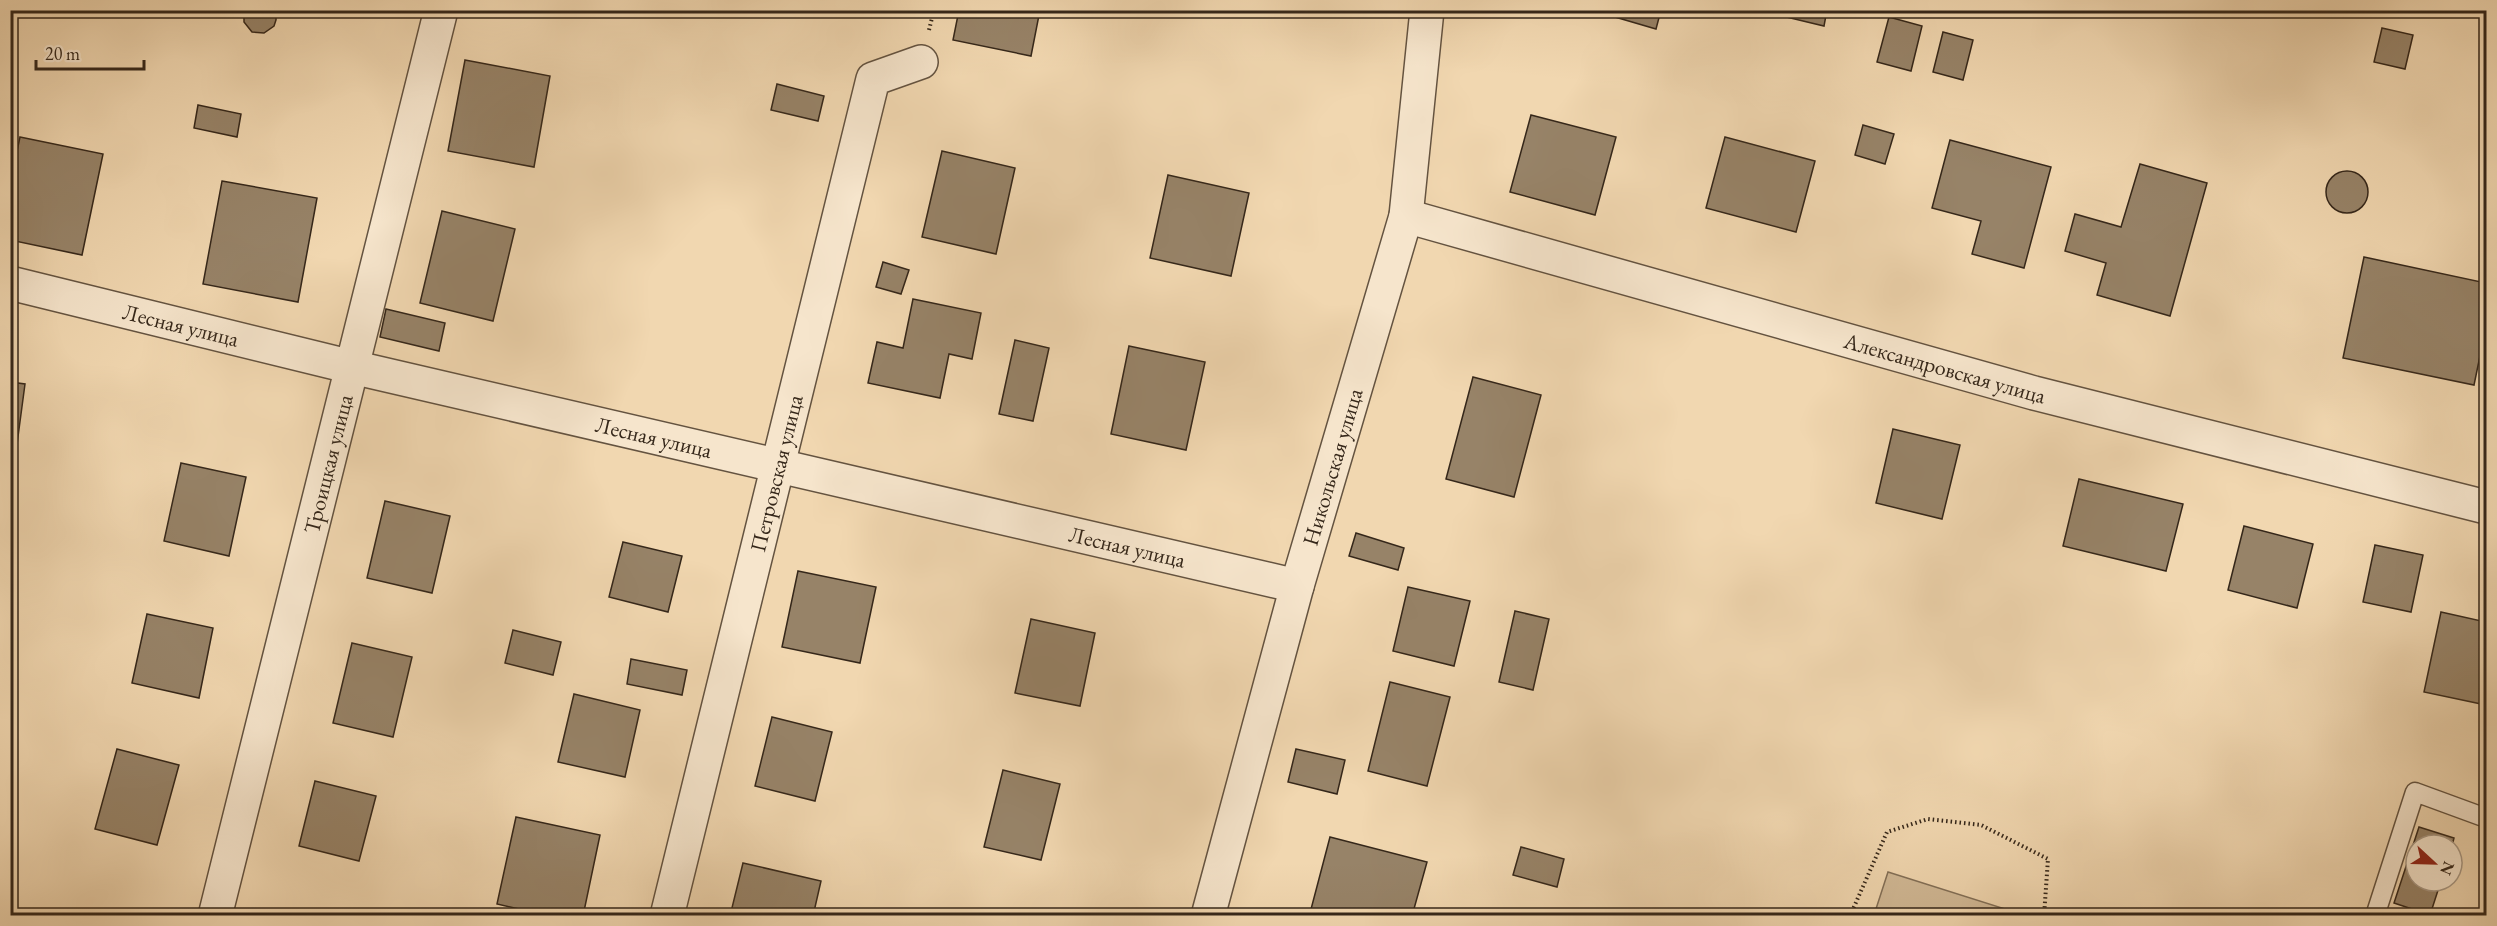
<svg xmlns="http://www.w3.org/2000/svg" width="2497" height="926" viewBox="0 0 2497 926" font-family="'EB Garamond',serif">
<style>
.grass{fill:#d1b996;stroke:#837058;stroke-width:1.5}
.building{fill:#978368;stroke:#35271a;stroke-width:1.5}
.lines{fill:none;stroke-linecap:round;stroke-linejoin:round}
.service-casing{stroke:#645340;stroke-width:21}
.minor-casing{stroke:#645340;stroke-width:36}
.path{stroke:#35271a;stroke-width:4;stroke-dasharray:1.5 3;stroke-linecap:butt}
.service{stroke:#f6e5cc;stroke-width:18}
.minor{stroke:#f6e5cc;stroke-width:33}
.labels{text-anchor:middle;stroke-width:4.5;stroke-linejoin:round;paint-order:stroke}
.street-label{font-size:22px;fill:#35271a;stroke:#f6e5cc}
</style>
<rect width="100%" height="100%" fill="#f1d7b0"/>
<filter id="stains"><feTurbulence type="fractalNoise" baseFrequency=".00333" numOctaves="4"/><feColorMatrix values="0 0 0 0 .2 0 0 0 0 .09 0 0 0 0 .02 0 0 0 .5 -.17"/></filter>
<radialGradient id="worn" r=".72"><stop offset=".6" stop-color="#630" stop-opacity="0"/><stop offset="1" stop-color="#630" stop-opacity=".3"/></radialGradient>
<path class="grass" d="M1888,872L2021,914L2020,915H1874Z"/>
<path class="building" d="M244,10H276V20L274,26L264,33L252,32L244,22Z
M959,10H1040L1031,56L953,40Z
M1591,10H1661L1656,29Z
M1757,10H1827L1824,26Z
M1889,17L1922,26L1911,71L1877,62Z
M2382,28L2413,35L2405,69L2374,62Z
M1943,32L1973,40L1963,80L1933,72Z
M465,60L550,76L534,167L448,151Z
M777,84L824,96L818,121L771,110Z
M198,105L241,114L237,137L194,128Z
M1531,115L1616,137L1595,215L1510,192Z
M1863,125L1894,134L1885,164L1855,155Z
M20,137L103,154L82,255L10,240V184Z
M1725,137L1815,161L1796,232L1706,208Z
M1950,140L2051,167L2024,268L1972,254L1981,221L1932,208Z
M942,151L1015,168L996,254L922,237Z
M2140,164L2207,183L2170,316L2097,295L2106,263L2065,251L2075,214L2121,227Z
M2326 192a21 21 0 1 1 42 0a21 21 0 1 1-42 0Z
M1168,175L1249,193L1231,276L1150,258Z
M222,181L317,198L298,302L203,284Z
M442,211L515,229L493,321L420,303Z
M2364,257L2486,283V327L2474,385L2343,358Z
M883,262L909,270L901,294L876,287Z
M913,299L981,313L972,359L949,354L940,398L868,383L877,342L903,348Z
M386,309L445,323L439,351L380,337Z
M1015,340L1049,348L1033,421L999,414Z
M1129,346L1205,362L1186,450L1111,434Z
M1473,377L1541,395L1514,497L1446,479Z
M10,382L25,384L15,459L10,458Z
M1893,429L1960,445L1942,519L1876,503Z
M181,463L246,477L229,556L164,541Z
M2079,479L2183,504L2166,571L2063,546Z
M385,501L450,516L432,593L367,578Z
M2244,526L2313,544L2297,608L2228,590Z
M10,530H15L10,576Z
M1356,533L1404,548L1398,570L1349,556Z
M623,542L682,556L668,612L609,597Z
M2375,545L2423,555L2411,612L2363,602Z
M798,571L876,587L860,663L782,647Z
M1408,587L1470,601L1454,666L1393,651Z
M1515,611L1549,619L1533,690L1499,682Z
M2441,612L2486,622V705L2424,692Z
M147,614L213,628L199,698L132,683Z
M1031,619L1095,633L1080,706L1015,693Z
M513,630L561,642L553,675L505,663Z
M352,643L412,657L393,737L333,723Z
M631,659L687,670L682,695L627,684Z
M1390,682L1450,697L1427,786L1368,771Z
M574,694L640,710L625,777L558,762Z
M772,717L832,732L815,801L755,786Z
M117,749L179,765L157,845L95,829Z
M1296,749L1345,760L1337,794L1288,782Z
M1003,770L1060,784L1041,860L984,847Z
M315,781L376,796L359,861L299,846Z
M516,817L600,835L583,916H550L497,904Z
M2419,827L2454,838L2452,846L2416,845V881H2441L2430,915L2394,903Z
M1330,837L1427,862L1412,916H1319L1310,913Z
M1521,847L1564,859L1557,887L1513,875Z
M743,863L821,881L813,916H730Z"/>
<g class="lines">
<g class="service-casing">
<path id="service" d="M2375,916L2415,792L2486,818"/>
</g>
<g class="minor-casing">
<g id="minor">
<path id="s1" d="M1406,216L2034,393L2486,507"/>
<path id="s2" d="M10,283L352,367L1297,586"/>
<path id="s3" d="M215,916L441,10"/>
<path id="s4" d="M667,916L873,79L921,62"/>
<path id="s5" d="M1208,916L1297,586L1406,216L1427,10"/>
</g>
</g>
<path class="path" d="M929,30L934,10
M1850,916L1887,832L1928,819L1981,825L2048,859L2044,916"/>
<use href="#service" class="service"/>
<use href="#minor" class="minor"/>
</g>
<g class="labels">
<g class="street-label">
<text dy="8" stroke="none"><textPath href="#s2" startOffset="176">Лесная улица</textPath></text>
<text dy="8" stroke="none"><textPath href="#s1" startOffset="560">Александровская улица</textPath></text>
<text dy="8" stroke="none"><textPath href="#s2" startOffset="662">Лесная улица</textPath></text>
<text dy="8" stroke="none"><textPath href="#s3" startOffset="466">Троицкая улица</textPath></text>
<text dy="8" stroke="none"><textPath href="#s5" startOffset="466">Никольская улица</textPath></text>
<text dy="8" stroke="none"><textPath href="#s4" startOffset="456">Петровская улица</textPath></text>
<text dy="8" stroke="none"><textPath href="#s2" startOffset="1148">Лесная улица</textPath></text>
</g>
</g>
<rect width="2497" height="926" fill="none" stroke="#f1d7b0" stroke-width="36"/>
<rect x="12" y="12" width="2473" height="902" fill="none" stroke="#35271a" stroke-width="3"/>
<rect x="18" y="18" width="2461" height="890" fill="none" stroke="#35271a" stroke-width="1.5"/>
<g transform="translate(2434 863) rotate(112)"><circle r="28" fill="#f6e5cc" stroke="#a99985" stroke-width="1.5"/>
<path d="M0-4.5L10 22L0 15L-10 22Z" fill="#8f2418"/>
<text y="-9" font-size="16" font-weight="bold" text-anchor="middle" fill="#35271a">N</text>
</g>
<path d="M36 60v9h108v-9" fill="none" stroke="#35271a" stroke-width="3"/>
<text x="45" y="60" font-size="18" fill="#35271a" stroke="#f6e5cc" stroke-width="4.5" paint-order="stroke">20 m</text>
<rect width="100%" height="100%" filter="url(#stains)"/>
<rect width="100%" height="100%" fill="url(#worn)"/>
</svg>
